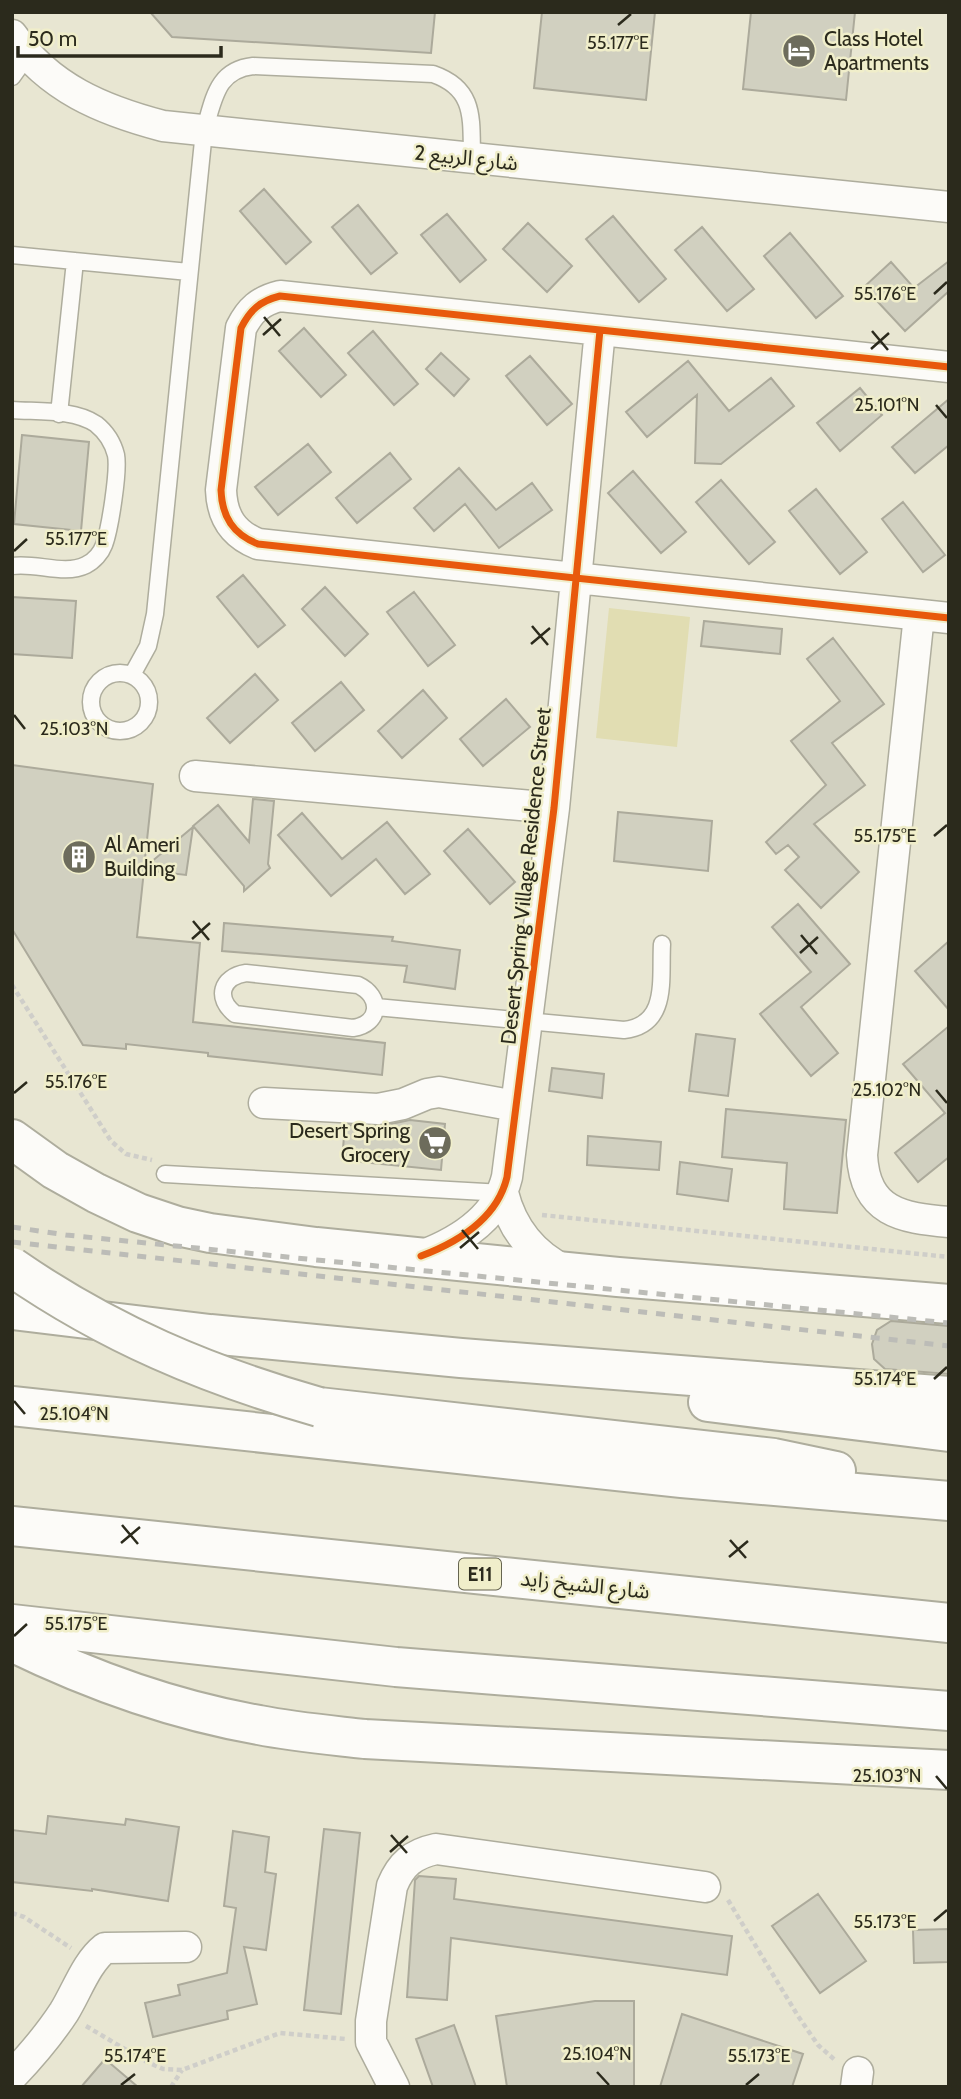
<svg xmlns="http://www.w3.org/2000/svg" width="961" height="2099" viewBox="0 0 961 2099" font-family="Cabin,'Noto Sans Arabic',sans-serif">
<style>
.green{fill:#e1ddb2}
.building{fill:#d1d0c0;stroke:#acaa9b;stroke-width:2}
.lines{fill:none;stroke-linecap:round;stroke-linejoin:round}
.lane-casing{stroke:#aead9d;stroke-width:19}
.street-casing{stroke:#aead9d;stroke-width:33}
.secondary-casing{stroke:#aead9d;stroke-width:42}
.highway-casing{stroke:#aead9d;stroke-width:42}
.path{stroke:#cfcec9;stroke-width:4.5;stroke-dasharray:5 3.5;stroke-linecap:butt}
.lane{stroke:#fcfbf8;stroke-width:16}
.street{stroke:#fcfbf8;stroke-width:30}
.secondary{stroke:#fcfbf8;stroke-width:38}
.highway{stroke:#fcfbf8;stroke-width:38}
.rail{stroke:#bcbcb7;stroke-width:5;stroke-dasharray:9 9;stroke-linecap:butt}
.highway-bridge-casing{stroke:#aead9d;stroke-width:42;stroke-linecap:butt}
.highway-bridge{stroke:#fcfbf8;stroke-width:38}
.cycleway-casing{stroke:#f0eeca;stroke-width:11}
.cycleway{stroke:#e8590c;stroke-width:7}
.ticks{fill:none;stroke:#2b2a1c;stroke-width:2.5}
.labels{text-anchor:middle;stroke-width:5;stroke-linejoin:round;paint-order:stroke}
.shield{fill:#f0eeca;stroke:#666550;stroke-width:2}
.shield-label{font-size:19px;font-weight:bold;fill:#2b2a1c}
.poi-label{font-size:21px;fill:#2b2a1c;stroke:#f0eeca;text-anchor:start}
.street-label{font-size:21px;fill:#2b2a1c;stroke:#f0eeca}
.ticks-label{font-size:18px;text-anchor:middle;fill:#2b2a1c;stroke:#f0eeca;stroke-width:5;stroke-linejoin:round;paint-order:stroke}
</style>
<rect width="100%" height="100%" fill="#e8e6d2"/>
<path class="green" d="M609,608L690,617L677,747L596,738Z"/>
<path class="building" d="M150,12H435L431,53L172,37Z
M542,12H655L646,100L534,88Z
M751,12H855L846,100L743,89Z
M264,189L311,242L286,264L240,211Z
M358,205L397,253L371,274L332,227Z
M447,214L486,260L460,282L421,235Z
M613,216L666,279L639,302L586,239Z
M528,223L572,266L547,292L503,249Z
M702,227L754,289L727,311L675,250Z
M790,233L843,296L816,318L764,256Z
M949,261V291L905,331L864,287L891,262L914,288Z
M304,328L346,375L321,397L279,351Z
M373,331L418,384L394,405L348,353Z
M441,353L469,379L454,396L426,369Z
M530,356L572,404L547,425L506,376Z
M688,361L729,411L771,378L794,406L721,464L695,463L697,395L647,437L626,412Z
M860,388L882,415L840,451L817,423Z
M949,399V445L915,473L892,447Z
M22,435L89,442L81,531L14,524Z
M308,444L331,472L278,515L255,487Z
M390,453L411,479L357,523L336,498Z
M459,468L496,510L532,483L552,510L499,548L465,504L434,531L414,508Z
M633,471L686,532L661,553L608,493Z
M721,480L775,542L749,564L696,502Z
M816,489L867,552L840,574L789,511Z
M903,502L945,555L923,572L882,519Z
M243,575L285,625L258,647L217,597Z
M325,587L368,634L345,656L302,609Z
M414,592L455,645L428,666L387,612Z
M12,597L76,601L72,658L12,654Z
M704,621L782,629L780,654L701,646Z
M833,638L884,704L832,743L865,785L814,824L859,872L821,908L785,870L799,857L788,845L776,854L766,842L826,785L791,741L840,701L807,659Z
M255,674L278,700L230,743L207,718Z
M341,682L364,710L315,751L292,723Z
M423,690L447,718L402,758L378,731Z
M506,699L530,727L483,766L460,739Z
M12,765L153,784L144,868L193,827L186,875L144,870L137,937L200,943L193,1022L385,1043L382,1075L208,1056V1053L126,1044V1049L83,1045L12,929Z
M253,799L274,801L268,864L270,868L244,891V886L193,826L218,805L249,842Z
M618,812L712,821L708,871L614,861Z
M302,813L342,859L387,822L430,874L405,894L376,859L331,896L278,835Z
M468,829L515,882L490,904L444,851Z
M798,904L850,964L801,1007L838,1053L811,1076L760,1014L811,972L772,927Z
M224,923L393,937L392,941L460,950L455,989L404,982L407,966L222,951Z
M949,941V1010L915,971Z
M949,1026V1157L918,1182L895,1153L945,1113L903,1064Z
M696,1034L735,1039L728,1096L689,1091Z
M552,1068L604,1074L602,1098L549,1091Z
M726,1109L846,1120L837,1213L784,1209L787,1163L722,1157Z
M410,1120L445,1124L441,1170L342,1160L345,1125L381,1126Z
M588,1136L661,1142L659,1170L587,1165Z
M680,1162L732,1169L728,1201L677,1194Z
M891,1321L949,1326V1374L885,1369L874,1359L872,1344L877,1330Z
M48,1816L125,1825L126,1819L179,1827L168,1901L92,1889V1891L12,1882V1830L46,1834Z
M324,1829L360,1833L341,2014L304,2010Z
M233,1831L269,1837L265,1872L276,1874L266,1950L244,1947L257,2004L227,2011L228,2019L153,2037L145,2003L180,1995L178,1985L227,1973L236,1908L224,1906Z
M419,1876L456,1879L454,1899L732,1936L727,1975L451,1938L447,2000L407,1997L415,1880Z
M818,1894L866,1961L820,1993L772,1926Z
M949,1929V1962L914,1963L913,1930Z
M595,2001H634V2087H507L496,2016Z
M682,2014L803,2054L792,2087H660Z
M454,2025L476,2087H433L416,2039Z
M105,2059L138,2087H81Z"/>
<g class="lines">
<g class="lane-casing">
<path id="lane" d="M12,77L27,56
M12,255L189,272
M12,410C38,412 74,409 96,424C106,432 113,443 116,455C119,471 110,529 104,545C101,553 94,561 86,565C64,576 36,562 12,566
M59,414L75,261
M91 702a29 29 0 1 1 58 0a29 29 0 1 1-58 0Z
M132,675L148,646L155,614L204,131C214,100 216,70 253,66L433,74C476,89 471,119 472,158
M246,973L358,985C382,996 381,1024 353,1028L235,1014C215,998 221,977 246,973Z
M376,1007L624,1030C669,1025 660,979 662,944
M165,1174L503,1193"/>
</g>
<g class="street-casing">
<path id="street" d="M12,35C49,88 102,110 163,126L949,207
M949,367L280,296C260,301 250,310 241,328L221,490C222,517 233,534 258,544L949,618
M919,615L862,1155C865,1212 901,1218 949,1222
M195,776L554,808
M264,1103L378,1109L403,1104L427,1094L439,1092L516,1106
M503,1193C512,1229 533,1255 566,1271
M421,1256C458,1242 497,1219 507,1177L554,808L600,330
M12,2076C31,2056 49,2035 64,2012C77,1991 86,1963 105,1948L186,1947
M394,2087L371,2042V2021L392,1886C401,1864 413,1854 436,1849L705,1887
M856,2087L858,2072"/>
</g>
<g class="secondary-casing">
<path id="secondary" d="M12,1139L55,1170L96,1193L138,1213L177,1226L210,1233L316,1247L618,1277L949,1304"/>
</g>
<g class="highway-casing">
<path id="highway" d="M12,1310L210,1334L461,1358L949,1396
M708,1402L949,1432
M12,1406L682,1478L949,1501
M319,1407L774,1458L836,1471
M12,1526L949,1623
M12,1624L396,1667L949,1711
M12,1642C90,1680 173,1710 259,1725C294,1732 330,1735 365,1739L949,1770"/>
</g>
<path class="path" d="M12,985L111,1141L126,1154L152,1160
M542,1215L949,1257
M728,1900L798,2016L818,2045L835,2060
M12,1913L24,1917L71,1948
M86,2026L145,2061L163,2069L182,2070L280,2033L346,2039
M171,2087L182,2070"/>
<use href="#lane" class="lane"/>
<use href="#street" class="street"/>
<use href="#secondary" class="secondary"/>
<use href="#highway" class="highway"/>
<path class="rail" d="M12,1227L66,1235L949,1323
M12,1242L949,1346"/>
<g class="highway-bridge-casing">
<path id="highway-bridge" d="M12,1267C109,1334 207,1375 319,1407"/>
</g>
<use href="#highway-bridge" class="highway-bridge"/>
<g class="cycleway-casing">
<path id="cycleway" d="M949,367L280,296C260,301 250,310 241,328L221,490C222,517 233,534 258,544L949,618
M421,1256C458,1242 497,1219 507,1177L554,808L600,330"/>
</g>
<use href="#cycleway" class="cycleway"/>
</g>
<path class="ticks" d="M618,25L631,14M934,294L947,282M264,317L280,336M872,331L888,350M263,335L281,319M871,349L889,333M936,405L947,418M14,551L27,539M532,626L548,645M531,644L550,628M14,715L25,729M934,836L947,825M193,921L209,940M801,935L817,954M192,939L210,923M800,953L818,937M936,1090L947,1103M14,1093L27,1082M462,1230L478,1249M460,1248L479,1232M934,1379L947,1367M14,1401L25,1414M122,1525L138,1544M730,1540L746,1558M121,1543L140,1527M729,1557L748,1541M14,1636L27,1624M936,1776L947,1789M391,1835L407,1853M390,1852L408,1836M934,1921L947,1910M597,2072L609,2085M121,2085L135,2074M746,2085L759,2074"/>
<defs>
<g id="hotel-disc" transform="scale(1.75)"><circle r="9.5" fill="#6d6c5c" stroke="#f0eeca"/><path d="M-6-4.5h1.5V1H6V5H4.5V3h-9V5H-6ZM-4 0a1.8 1.8 0 1 1 3.6 0ZM.5 0V-2.5h3Q6-2.5 6 0Z" fill="#fff"/></g>
<g id="building-disc" transform="scale(1.75)"><circle r="9.5" fill="#6d6c5c" stroke="#f0eeca"/><path d="M-4-6H4V6H1V3H-1V6H-4ZM-2.5-4.3h1.7v1.8h-1.7ZM.8-4.3h1.7v1.8H.8ZM-2.5-1h1.7V.8h-1.7ZM.8-1h1.7V.8H.8Z" fill="#fff"/></g>
<g id="supermarket-disc" transform="scale(1.75)"><circle r="9.5" fill="#6d6c5c" stroke="#f0eeca"/><path d="M-6-5.5h2.5l.6 2H6L4.5 2H-2.5L-4.4-4H-6ZM-1.5 3.2a1.3 1.3 0 1 0 .1 0ZM3 3.2a1.3 1.3 0 1 0 .1 0Z" fill="#fff"/></g>
</defs>
<g fill-rule="evenodd">
<use href="#hotel-disc" x="799" y="51"/>
<use href="#building-disc" x="79" y="857"/>
<use href="#supermarket-disc" x="435" y="1143"/>
</g>
<g class="labels">
<rect class="shield" x="459" y="1558.5" width="42" height="31" rx="5"/>
<g class="shield-label">
<text x="480" y="1581">E11</text>
</g>
<g class="poi-label">
<text x="824" y="46">Class Hotel<tspan x="824" dy="24">Apartments</tspan></text>
<text x="104" y="852">Al Ameri<tspan x="104" dy="24">Building</tspan></text>
<text x="410" y="1138" text-anchor="end">Desert Spring<tspan x="410" dy="24">Grocery</tspan></text>
</g>
<g class="street-label">
<text transform="translate(466 158) rotate(6)" y="7">شارع الربيع 2</text>
<text transform="translate(526 876) rotate(-84)" y="7">Desert Spring Village Residence Street</text>
<text transform="translate(585 1585) rotate(6)" y="7">شارع الشيخ زايد</text>
</g>
</g>
<g class="ticks-label">
<text x="618" y="49">55.177°E</text>
<text x="885" y="300">55.176°E</text>
<text x="887" y="411">25.101°N</text>
<text x="76" y="545">55.177°E</text>
<text x="74" y="735">25.103°N</text>
<text x="885" y="842">55.175°E</text>
<text x="76" y="1088">55.176°E</text>
<text x="887" y="1096">25.102°N</text>
<text x="885" y="1385">55.174°E</text>
<text x="74" y="1420">25.104°N</text>
<text x="76" y="1630">55.175°E</text>
<text x="887" y="1782">25.103°N</text>
<text x="885" y="1928">55.173°E</text>
<text x="597" y="2060">25.104°N</text>
<text x="135" y="2062">55.174°E</text>
<text x="759" y="2062">55.173°E</text>
</g>
<rect width="961" height="2099" fill="none" stroke="#2b2a1c" stroke-width="28"/>
<path d="M18 46v10h203v-10" fill="none" stroke="#2b2a1c" stroke-width="3.5"/>
<text x="28" y="46" font-size="21" fill="#2b2a1c" stroke="#f0eeca" stroke-width="5" paint-order="stroke">50 m</text>
</svg>
